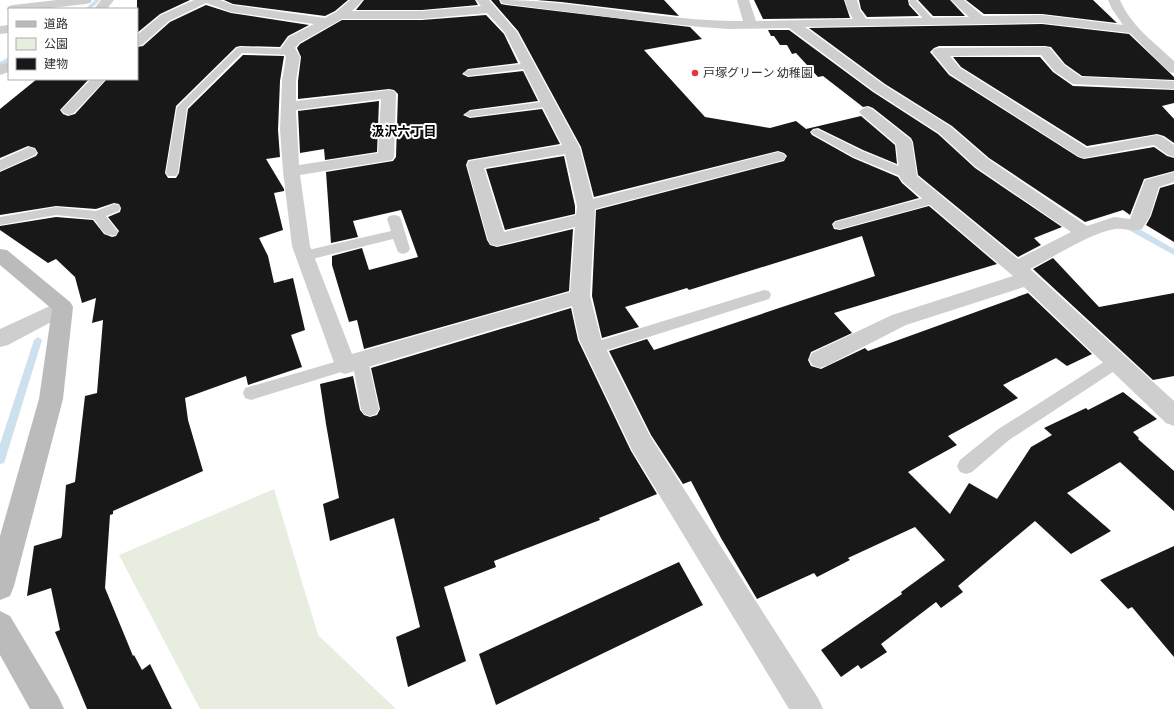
<svg xmlns="http://www.w3.org/2000/svg" width="1174" height="709" viewBox="0 0 1174 709" font-family="'Exo 2','Noto Sans JP',sans-serif">
<style>
.green{fill:#e7eee0}
.lines{fill:none;stroke-linecap:round;stroke-linejoin:round}
.stream{fill:#cce0ee;fill-rule:evenodd}
.building{fill:#181818}
.lane{fill:#cecece;fill-rule:evenodd}
.street{fill:#cecece;fill-rule:evenodd}
.secondary{fill:#bbb;fill-rule:evenodd}
.poi-dot{fill:#e83441;stroke:#fff;stroke-width:1.5}
.labels{text-anchor:middle;stroke-width:4;stroke-linejoin:round;paint-order:stroke}
.far-poi-label{font-size:12px;fill:#313131;stroke:#fff;text-anchor:start}
.far-neighbourhood-label{font-size:13px;font-weight:bold;fill:#000;stroke:#fff}
</style>
<rect width="100%" height="100%" fill="#fff"/>
<path class="green" d="M274,489L318,635L396,709H200L119,555Z"/>
<g class="lines">
<path class="stream" d="M95,0H100L91,9H85Z
M9,57V62L0,67V62Z
M1125,224H1131L1174,249V255L1125,228Z
M38,337L42,340L5,460L4,463L0,464V444L34,340Z"/>
</g>
<path class="building" d="M137,0H190L160,14L137,33Z
M224,0H348L335,11L325,16L233,4Z
M364,0H475L478,5L422,10H356Z
M491,0H499L501,4L506,5L690,27L702,39L644,50L705,117L770,128L796,121L806,129L861,116L895,145L897,164L863,150L818,128L813,129L810,132L812,135L853,158L898,177L902,183L919,198L835,221L832,224L834,229L840,230L929,206L997,264L834,313L852,333L811,352L808,360L811,366L821,369L865,348L868,351L1028,293L1092,354L1067,366L1056,358L1003,385L1018,398L948,436L957,445L908,472L950,514L969,483L997,499L1031,447L1052,435L1044,428L1086,408L1088,410L1123,392L1157,419L1133,432L1139,438L1138,439L1174,471V511L1120,462L1067,493L1111,531L1071,554L1035,521L958,586L963,592L941,608L936,602L881,644L887,652L861,669L858,665L841,677L821,650L902,594L901,592L945,560L915,527L848,558L850,560L817,577L814,573L757,599L721,538L691,481L683,484L651,435L609,351L647,339L654,350L875,276L862,236L689,290L687,288L625,307L639,327L602,338L592,296L596,210L784,161L787,156L784,153L778,151L594,197L581,147L518,31Z
M537,0H664L679,16L561,2Z
M754,0H844L850,18L763,19Z
M859,0H908L909,5L919,16L867,17L861,9Z
M918,0H950L965,16H933Z
M966,0H1093L1117,23L1042,14H984Z
M206,5L231,13L309,25L288,36L280,47L240,46L236,47L176,106L165,173L168,178H176L179,173L188,109L243,55L284,56L280,81L278,130L280,157L266,159L284,189V191L274,193L283,230L259,238L268,256L274,283L293,278L305,330L291,335L302,367L248,385L246,376L185,398L188,420L203,471L113,511V514L110,515L105,588L133,656L134,655L142,670L150,664L172,709H87L55,632L60,630L51,588L27,596L34,546L61,538L62,535L66,485L75,482L85,396L97,393L103,320L92,323L96,298L82,303L75,277L56,259L48,263L0,230V226L56,217L93,220L104,234L112,237L116,236L119,231L108,217L120,212L121,208L119,204L114,203L96,209L56,206L0,215V172L36,156L38,153L35,148L28,146L0,158V109L37,79H89L60,110L63,114L68,116L75,114L107,79H137V47L143,46L170,22Z
M486,15L504,34L518,63L468,69L462,74L468,77L523,71L538,101L470,110L463,115L470,118L542,109L560,144L468,160L466,165L487,240L490,245L497,247L573,229L569,291L364,349L357,320L349,322L332,265V256L362,248L369,270L418,257L401,210L353,221L358,237L331,243L326,172L393,161L396,157L398,94L394,90L389,89L298,99V81L301,57L297,48L300,44L342,20H422Z
M1042,24L1129,34L1174,77V80L1082,76L1065,64L1051,47L1045,46H939L934,48L930,52L949,75L1078,157L1084,159L1154,147L1167,156L1174,158V171L1144,179L1130,215L1123,210L1085,222L989,158L952,126L885,84L809,28Z
M768,30H789L873,92L938,134L975,168L1062,227L1034,238L1041,245L1018,257L918,175L913,142L911,138L873,108L868,106L863,107L823,76L818,77L796,53L792,54L787,45H780L774,36H771Z
M953,57H1040L1053,72L1073,86L1174,90V103L1162,106L1174,119V143L1164,136L1157,134L1087,146L961,67Z
M379,101L377,152L325,160L324,149L300,153L298,111Z
M564,156L575,206V214L505,230L486,169Z
M1174,184V242L1146,225L1151,216L1160,188Z
M1053,258L1099,307L1174,293V376L1153,380L1033,269Z
M571,308L578,340L631,451L657,494L609,514L599,518L600,520L494,561L496,567L444,587L466,661L408,687L396,637L420,627L394,518L330,541L323,504L339,498L326,424L320,384L353,376L360,410L364,415L370,417L377,415L380,409L371,368Z
M1174,546V657L1132,607L1128,609L1100,580Z
M679,562L703,605L496,705L479,654Z"/>
<g class="lines">
<path class="lane" d="M910,0H916L933,19L935,21L933,23H927L910,4L909,2Z
M240,47L291,49L296,52L291,55L242,53L187,108L178,173L176,176H168L166,173L177,107L237,48Z
M529,63L533,64L534,66L533,68L468,76L463,73L468,70Z
M550,101L554,102L555,104L554,106L470,117L464,114L470,111Z
M817,129L862,151L913,172L915,175L913,178H905L854,157L813,134L811,132L813,130Z
M935,195L940,196L941,199L940,202L840,229L835,228L833,225L835,222Z
M114,204L119,205L120,208L119,211L106,216L118,232L116,235C104,238 100,227 94,219L56,215L0,225V217L56,207L96,211Z
M394,215L399,216L401,219L410,249L408,252L403,254L398,252L393,239L304,261L299,259L297,256L299,253L304,251L391,231L387,219L389,216Z
M764,290L769,291L771,295L769,299L595,354L589,352L587,348L589,344Z
M360,354L366,356L368,360L379,409L376,414L370,416L364,414L361,409L353,365L351,369L251,400L245,398L243,393L245,388L345,359L351,361L353,364L352,360L354,356Z
M1116,356L1122,358L1124,362L1122,366L1009,440L972,472L966,474L960,472L957,466L960,460L997,430L1110,358Z"/>
<path class="street" d="M57,0H92L90,3L86,4L43,9H9V12L7,9L9,6L13,5Z
M101,0H114L107,9H94Z
M194,0H220L233,5L325,18L336,12L350,0H363L352,11H422L481,6L476,0H489L517,32L580,148L593,199L778,152L784,154L786,157L784,160L595,209L590,296L601,339L650,436L818,698L823,709H789L632,450L579,339L572,306L345,374L337,371L292,246L283,171L280,130L282,81L286,57L281,48L289,37L314,24L231,12L206,3L169,21L142,45L137,46V35L161,15ZM487,13L505,33L562,145L469,161L467,165L488,240L490,244L497,246L575,227L570,292L352,354L310,246L300,175L392,160L394,157L396,94L394,91L389,90L296,101V81L300,57L295,48L299,43L342,19H422ZM381,99L378,153L299,165L296,110ZM565,154L577,206L576,215L504,232L484,168Z
M500,0C581,0 662,22 743,21L737,0H749L756,21L853,19L848,10L845,0H857L860,10L866,19L969,17L951,0H964L983,16L1042,15L1123,25L1112,9L1108,0H1120C1131,26 1154,42 1174,61V73L1169,72L1130,33L1042,23L805,27L884,85L951,127L988,159L1087,226L1114,217L1130,219L1145,180L1174,172V182L1159,187L1150,216L1142,229C1133,232 1124,228 1115,229C1090,233 1052,258 1030,269L1174,401V426L1166,423L1024,287L906,325L828,365L820,368L812,365L809,359L812,353L892,315L1013,276L903,182L900,178L896,144L862,115L859,112L862,109L867,107L872,109L910,139L912,142L917,176L1018,259L1071,232L976,167L939,133L874,91L789,28L729,29L701,27L617,18L506,4L502,3Z
M9,25V33L0,34V26Z
M1045,47L1050,48L1064,65L1081,77L1174,81V89L1073,84L1054,71L1041,55L950,56L960,68L1087,148L1157,135L1163,137L1174,145V157L1168,155L1154,145L1084,158L1078,156L950,74L932,52L934,49L939,48Z
M9,62V72L0,75V65Z
M91,79H106L74,113L69,115L64,113L61,110L64,107Z
M29,147L35,149L37,152L35,155L0,171V160Z
M63,300L70,302L73,307L70,312L8,345L0,347V329Z"/>
<path class="secondary" d="M0,249L7,250L70,302L73,307L63,399L14,586L10,596L0,600V536L39,399L52,309L0,265Z
M0,611L10,616L59,698L64,709H30L0,655Z"/>
</g>
<circle class="poi-dot" cx="695" cy="73" r="4"/>
<g class="labels">
<g class="far-poi-label">
<text x="703" y="77">戸塚グリーン 幼稚園</text>
</g>
<g class="far-neighbourhood-label">
<text x="404" y="136">汲沢六丁目</text>
</g>
</g>
<rect x="8" y="8" width="130" height="72" fill="#ffffff" stroke="#adadad"/>
<rect x="16" y="21" width="20" height="6" fill="#bbbbbb" stroke="#adadad"/>
<text x="44" y="28" font-size="12" fill="#313131">道路</text>
<rect x="16" y="38" width="20" height="12" fill="#e7eee0" stroke="#adadad"/>
<text x="44" y="48" font-size="12" fill="#313131">公園</text>
<rect x="16" y="58" width="20" height="12" fill="#181818" stroke="#adadad"/>
<text x="44" y="68" font-size="12" fill="#313131">建物</text>
</svg>
